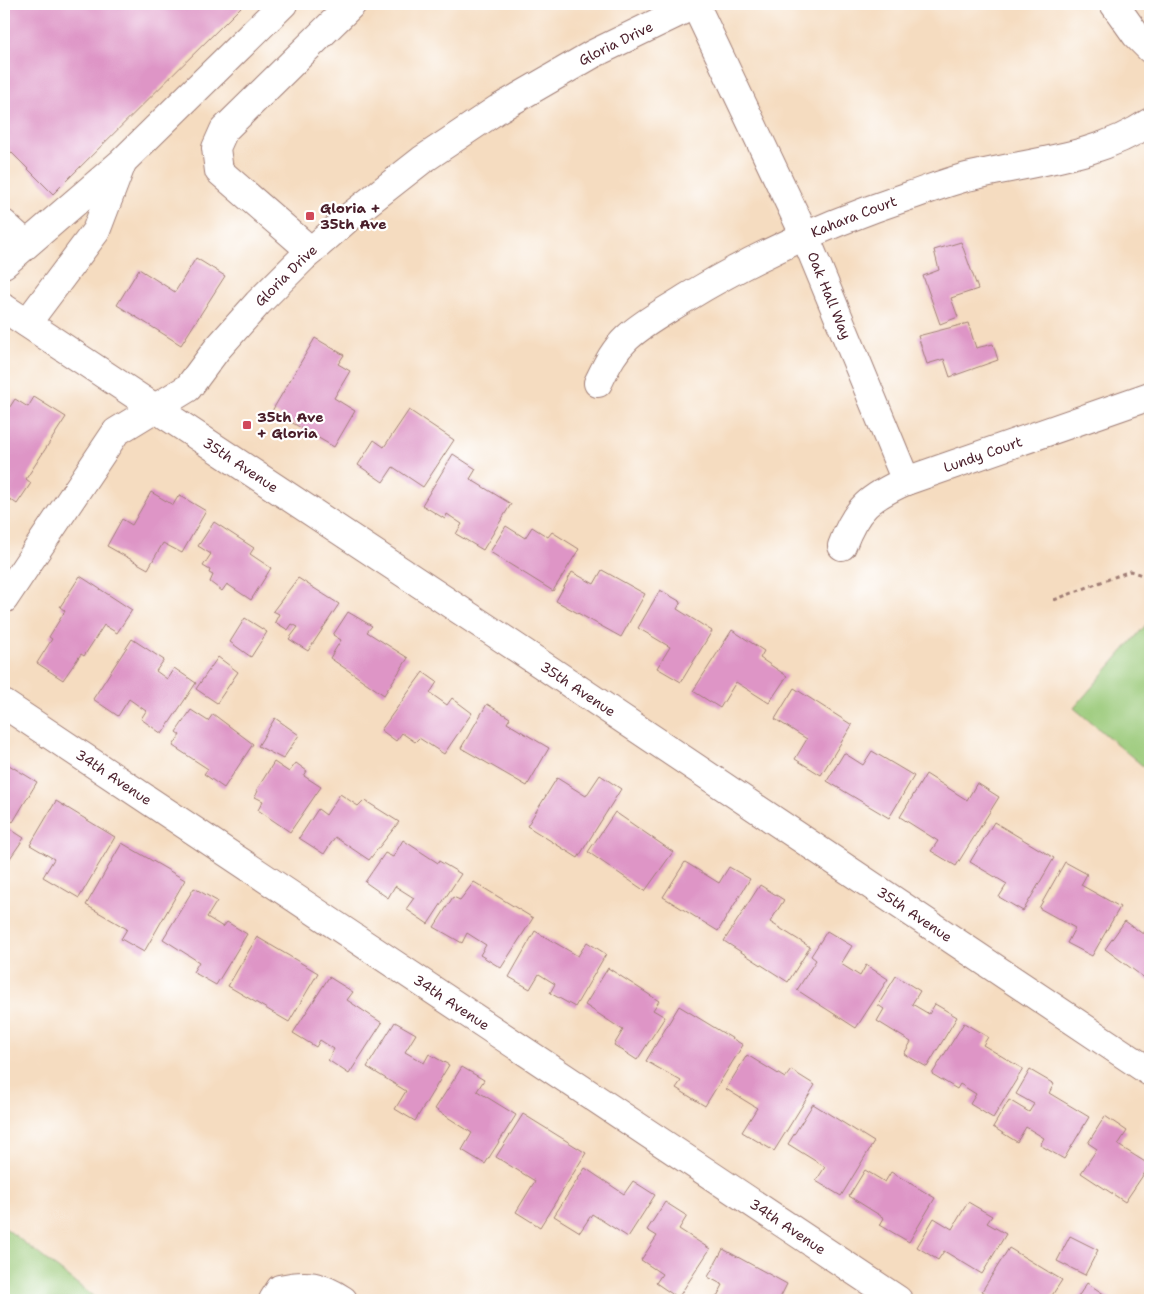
<svg xmlns="http://www.w3.org/2000/svg" width="1154" height="1304" viewBox="0 0 1154 1304" font-family="'Shantell Sans',sans-serif">
<style>
.green{fill:#9ac978;stroke:#727452}
.building{fill:#de95c6}
.lines{fill:none;stroke-linecap:round;stroke-linejoin:round}
.minor-casing{stroke:#a07e76;stroke-width:30}
.path{stroke:#a07e76;stroke-width:3;stroke-dasharray:4 4;stroke-linecap:butt}
.minor{stroke:#fff;stroke-width:28}
.poi-dot{fill:#d1495b;stroke:#fff;stroke-width:2}
.labels{text-anchor:middle;stroke-width:4.5;stroke-linejoin:round;paint-order:stroke}
.street-label{font-size:14px;fill:#4a1f2b;stroke:#fff}
.poi-label{font-size:14px;font-weight:bold;fill:#4a1f2b;stroke:#fff;text-anchor:start}
</style>
<rect width="100%" height="100%" fill="#fff"/>
<filter id="ink" filterUnits="userSpaceOnUse"><feTurbulence type="fractalNoise" baseFrequency=".02" numOctaves="2"/><feDisplacementMap in="SourceGraphic" scale="10" xChannelSelector="R" yChannelSelector="G"/><feConvolveMatrix kernelMatrix="1 2 1 2 8 2 1 2 1" color-interpolation-filters="sRGB"/></filter>
<filter id="wash" filterUnits="userSpaceOnUse"><feTurbulence type="fractalNoise" baseFrequency=".0096" numOctaves="4" result="noise"/><feDisplacementMap in="SourceGraphic" scale="20" xChannelSelector="R" yChannelSelector="G"/><feGaussianBlur stdDeviation="1.12" result="paint"/><feColorMatrix in="noise" values="0 0 0 0 0 0 0 0 0 0 0 0 0 0 0 0 0 1.4 0 .05"/><feComposite in="paint" operator="in"/></filter>
<g filter="url(#wash)">
<rect width="100%" height="100%" fill="#f5dcc0"/>
<path class="green" d="M1150,620V772L1074,708Z
M4,1227L98,1300H4Z"/>
<g id="blocks">
<path class="building" d="M4,4H244L53,194L4,145Z
M961,242L978,289L951,298L958,317L940,324L923,276L939,270L934,250Z
M196,258L225,276L181,345L117,305L139,269L175,292Z
M968,323L976,348L993,344L998,360L950,377L944,359L927,364L918,336Z
M315,338L344,355L338,364L350,371L334,398L355,411L334,447L272,411Z
M34,397L66,417L26,479L31,483L17,504L4,495V416L15,399L28,407Z
M409,410L454,440L423,487L393,467L383,482L358,465L374,440L384,447Z
M453,454L476,469L470,479L511,504L483,550L456,534L462,524L447,514L445,519L422,505Z
M151,492L173,505L179,495L206,511L182,553L163,543L148,569L107,546L122,519L132,525Z
M214,522L254,548L250,554L271,568L251,600L227,584L222,591L210,582L213,575L209,573L210,570L203,566L211,554L198,546Z
M506,526L525,538L532,527L548,537L552,532L579,549L553,591L490,552Z
M602,570L645,594L621,637L556,601L572,572L594,584Z
M80,576L132,610L117,633L104,625L84,656L81,654L63,680L37,663L52,639L49,637L65,611L60,607Z
M298,578L339,604L308,651L289,639L298,627L292,624L288,630L275,622L279,614L273,611Z
M660,590L681,602L677,609L712,631L681,682L657,668L670,647L638,628Z
M348,612L372,626L367,632L408,658L384,695L330,658L341,640L333,635Z
M245,618L267,632L251,657L230,642Z
M732,630L764,651L760,658L787,676L769,703L736,682L720,708L693,691Z
M132,639L164,660L156,671L167,679L174,668L196,683L162,734L141,719L146,711L129,699L118,716L93,699Z
M218,657L238,672L217,703L196,689Z
M423,672L437,682L430,693L447,705L452,698L472,713L444,754L419,738L415,742L402,733L396,741L381,730Z
M794,688L852,725L821,775L795,759L807,739L775,719Z
M487,704L510,718L507,723L549,748L527,786L461,748Z
M191,710L208,721L213,714L253,744L224,788L204,774L208,769L173,746L180,735L176,732Z
M275,718L299,735L283,759L258,746Z
M872,751L914,776L889,818L827,781L844,753L863,765Z
M4,762L37,782L13,822L4,816Z
M274,762L289,772L296,763L307,771L304,776L321,787L290,832L258,810L263,801L255,797L258,791H256Z
M926,774L967,800L977,783L999,797L956,866L931,851L938,841L900,817Z
M600,775L621,789L578,858L527,826L557,778L586,796Z
M340,794L358,806L364,800L399,822L369,860L335,837L324,854L299,838L318,809L326,815Z
M56,801L115,837L79,898L43,877L54,859L30,845Z
M615,812L673,852L645,891L588,852Z
M994,822L1054,858L1023,911L999,897L1007,884L970,862Z
M4,825L24,838L6,864L4,862Z
M403,840L438,863L439,861L461,874L428,924L406,909L414,898L395,886L388,898L365,882L385,853L393,857Z
M122,843L185,880L144,952L121,939L127,929L86,905Z
M685,862L719,883L729,867L750,879L718,931L663,897Z
M1065,862L1087,874L1081,885L1120,907L1092,956L1067,943L1075,928L1039,908Z
M474,882L533,918L501,968L480,955L486,945L467,933L462,943L434,927L453,897L460,900Z
M760,885L784,900L770,922L810,947L788,982L724,941Z
M194,888L217,901L207,917L223,927L227,922L247,934L216,985L193,972L199,962L163,939Z
M1125,921L1143,934L1150,924V982L1105,949Z
M535,931L578,956L587,942L606,954L575,1007L550,993L555,984L539,974L530,989L509,977Z
M827,931L852,946L841,964L860,976L866,965L888,979L856,1028L797,990L816,960L811,956Z
M257,937L318,973L289,1022L228,986Z
M608,968L659,1001L653,1010L665,1017L637,1060L614,1045L623,1030L585,1005Z
M896,976L920,991L912,1004L929,1014L935,1004L957,1017L927,1067L904,1054L911,1042L877,1021L884,1009L878,1005Z
M329,977L353,992L347,1000L382,1023L349,1074L328,1060L334,1049L320,1040L316,1047L293,1033Z
M679,1006L743,1045L705,1106L676,1088L681,1081L646,1061Z
M395,1022L416,1034L405,1052L424,1063L429,1054L449,1065L415,1121L395,1109L406,1091L367,1067Z
M964,1023L988,1037L983,1045L1023,1069L993,1118L970,1104L976,1094L960,1084L957,1089L932,1074Z
M747,1055L785,1078L791,1070L815,1085L774,1151L742,1132L757,1108L726,1089Z
M462,1067L484,1080L477,1091L516,1115L485,1164L462,1150L472,1133L435,1109Z
M1030,1070L1054,1084L1049,1093L1089,1117L1064,1159L1040,1145L1044,1138L1026,1127L1017,1142L993,1127L1009,1100L1029,1112L1034,1104L1016,1094Z
M813,1104L874,1142L841,1196L816,1181L825,1167L788,1144Z
M523,1114L586,1153L540,1227L516,1212L535,1181L496,1157Z
M1105,1116L1127,1131L1118,1145L1150,1165L1125,1202L1081,1173L1097,1149L1088,1143Z
M585,1168L624,1194L633,1181L655,1195L628,1237L592,1214L580,1232L554,1216Z
M865,1170L885,1182L891,1172L935,1198L909,1242L880,1225L884,1218L849,1196Z
M665,1202L687,1216L679,1229L710,1249L678,1298L656,1283L662,1274L641,1260L657,1236L647,1230Z
M968,1202L992,1216L987,1223L1006,1234L982,1274L944,1251L938,1260L917,1247L934,1218L952,1229Z
M1070,1236L1098,1250L1085,1275L1057,1261Z
M1009,1248L1062,1280L1049,1300H996L982,1291Z
M723,1249L787,1284L779,1300H715L723,1285L708,1277Z
M1087,1283L1113,1300H1076Z"/>
</g>
</g>
<g filter="url(#ink)">
<use href="#blocks" fill-opacity="0" stroke="#a07e76" stroke-width="1"/>
<g class="lines">
<g class="minor-casing">
<g id="minor">
<path id="s1" d="M695,4L805,236L906,481"/>
<path d="M1114,4L1136,35L1150,49"/>
<path d="M4,224L26,244"/>
<path d="M311,251L219,171L216,148L224,130L352,4"/>
<path d="M4,264L122,162L283,4"/>
<path id="s2" d="M4,308L505,640L1150,1072"/>
<path d="M27,323L96,231L122,163"/>
<path id="s3" d="M598,383C606,367 613,351 627,338C644,322 666,311 686,298C756,255 831,222 909,196C927,190 945,183 963,178C1025,162 1096,159 1150,122"/>
<path id="s4" d="M842,546C856,508 870,497 906,481L1150,396"/>
<path id="s5" d="M4,599L116,432L188,388L217,349L258,303L303,258L353,214L422,160L498,109L593,54L696,4"/>
<path id="s6" d="M4,704L898,1300"/>
<path d="M273,1300L280,1289C307,1283 320,1285 343,1300"/>
</g>
</g>
<path class="path" d="M1054,600L1130,571L1145,576L1150,581"/>
<use href="#minor" class="minor"/>
</g>
</g>
<g class="poi-dot">
<rect x="305" y="211" width="10" height="10" rx="2.5"/>
<rect x="242" y="420" width="10" height="10" rx="2.5"/>
</g>
<g class="labels">
<g class="street-label">
<text dy="5" stroke="none"><textPath href="#s5" startOffset="840">Gloria Drive</textPath></text>
<text dy="5" stroke="none"><textPath href="#s3" startOffset="312">Kahara Court</textPath></text>
<text dy="5" stroke="none"><textPath href="#s5" startOffset="435">Gloria Drive</textPath></text>
<text dy="5" stroke="none"><textPath href="#s1" startOffset="321">Oak Hall Way</textPath></text>
<text dy="5" stroke="none"><textPath href="#s4" startOffset="176">Lundy Court</textPath></text>
<text dy="5" stroke="none"><textPath href="#s2" startOffset="284">35th Avenue</textPath></text>
<text dy="5" stroke="none"><textPath href="#s2" startOffset="689">35th Avenue</textPath></text>
<text dy="5" stroke="none"><textPath href="#s6" startOffset="132">34th Avenue</textPath></text>
<text dy="5" stroke="none"><textPath href="#s2" startOffset="1094">35th Avenue</textPath></text>
<text dy="5" stroke="none"><textPath href="#s6" startOffset="538">34th Avenue</textPath></text>
<text dy="5" stroke="none"><textPath href="#s6" startOffset="942">34th Avenue</textPath></text>
</g>
<g class="poi-label">
<text x="320" y="213">Gloria +<tspan x="320" dy="16">35th Ave</tspan></text>
<text x="257" y="422">35th Ave<tspan x="257" dy="16">+ Gloria</tspan></text>
</g>
</g>
<rect width="1154" height="1304" fill="none" stroke="#fff" stroke-width="20"/>
</svg>
